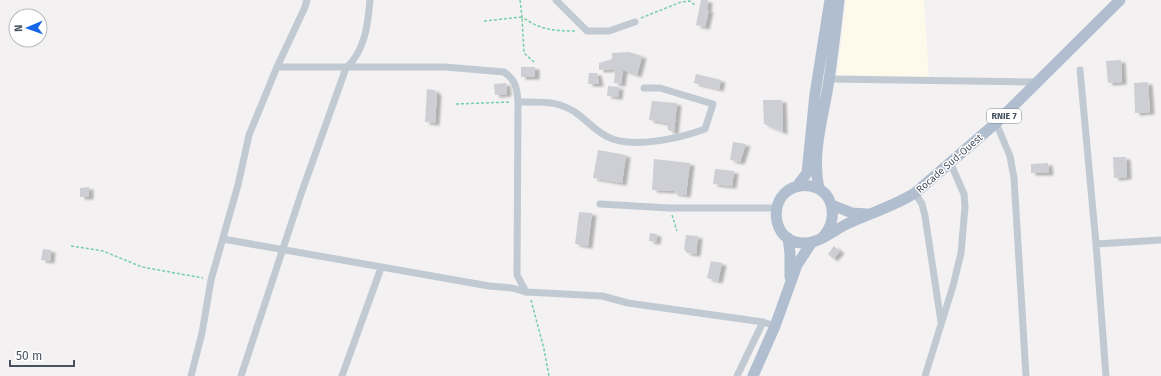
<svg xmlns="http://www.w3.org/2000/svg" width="1161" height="376" viewBox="0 0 1161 376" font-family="'Fira Sans',sans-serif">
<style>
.commercial{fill:#fdf9eb}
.building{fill:#cdcfd5;filter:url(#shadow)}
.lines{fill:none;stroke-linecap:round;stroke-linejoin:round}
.path{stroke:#76cfa9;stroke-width:1.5;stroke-dasharray:3 2;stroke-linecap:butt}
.minor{stroke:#c1cad2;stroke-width:7}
.primary{stroke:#b0bed0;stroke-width:11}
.labels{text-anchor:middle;stroke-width:3;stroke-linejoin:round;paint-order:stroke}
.shield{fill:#fff;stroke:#7f868f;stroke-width:1}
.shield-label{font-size:9px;font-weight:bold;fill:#48525f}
.street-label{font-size:10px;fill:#48525f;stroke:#fff}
</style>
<defs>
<filter id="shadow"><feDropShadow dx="4.5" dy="2.5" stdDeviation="1" flood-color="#0004"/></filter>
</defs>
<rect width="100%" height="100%" fill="#f3f1f1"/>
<path class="commercial" d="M846,0H924L929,77L837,75Z"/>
<path class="building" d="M701,0H708L707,10H709L705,27L696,25Z
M629,52L642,56L637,75L623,70L621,84L614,83L615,69L599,70V63L612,59V53Z
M1121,60L1122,82L1108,83L1106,61Z
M521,67H535V77H521Z
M589,73H597L599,84H588Z
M696,74L721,80L719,89L694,83Z
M1148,82L1150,112L1135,113L1134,83Z
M506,83L507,94L495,95L494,84Z
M608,86L619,87L618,97L607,96Z
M427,89L435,90V92L437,93L435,123L425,122Z
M763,100H782L783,132L764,124Z
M652,101L677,103L674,132L668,130L667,123L649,120Z
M733,142L746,144L740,162L730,160Z
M598,150L626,155L622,183L593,178Z
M1113,157H1126L1127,177L1114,178Z
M654,159L690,163L686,195L674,193V191L652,190Z
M1048,163L1049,173H1031V164Z
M715,169L734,171L732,186L713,184Z
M89,187V197H80V188Z
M579,212L592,213L588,246L575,244Z
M650,233L657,234L656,242L649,241Z
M686,235L698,236L696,254L687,253L684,249Z
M834,246L840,251L833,259L828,254Z
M43,249L51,250L50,261L41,260Z
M711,261L722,263L718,281L707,278Z"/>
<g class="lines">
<path class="path" d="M520,0L522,17C541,30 553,31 576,31
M641,18L681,2L690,1L696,6
M484,21L522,17L524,53L534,62
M456,104L510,102
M672,215L677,231
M71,246L103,251L142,267L203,278
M531,300L544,349L549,376"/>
<path class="minor" d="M556,0L587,31H609L635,22
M277,67H445L504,72C516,80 517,89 518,102L517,275L526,292
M1080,70L1096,244L1106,376
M829,79L1038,82
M518,102C541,102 560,100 579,115C588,122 596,131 606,136C630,150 681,138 705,129L713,104L660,88H644
M996,123L1010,156L1014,178L1026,376
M915,193L922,204L925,216L941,322
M600,204L669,208H776
M223,239L489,286L512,288L526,292L602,296L628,303L763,322L775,326
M1096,244L1161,240
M191,376L202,333L211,280L238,185L249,135L277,67L305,7L307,0
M241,376L301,194L346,68C365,51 368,24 370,0
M342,376L381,268
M737,376L763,322
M925,376L953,286L961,253L965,207L964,194L950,162"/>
<path class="primary" d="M797,186L807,173L815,94L830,0
M819,189C811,153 824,115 829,80C833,53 836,27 839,0
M832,205L852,213L867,214
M823,237C842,216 831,181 799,186C766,192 770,244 804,243C820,243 835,229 849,223C871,213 894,206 915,193L996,123L1120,0
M788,238L790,253V277
M753,376L775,326L797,265L812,242"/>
</g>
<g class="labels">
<rect class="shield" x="987" y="109" width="34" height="14" rx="3"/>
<g class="shield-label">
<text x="1004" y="119">RNIE 7</text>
</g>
<g class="street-label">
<text transform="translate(949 163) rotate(-41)" y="4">Rocade Sud-Ouest</text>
</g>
</g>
<g transform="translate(28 28) rotate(268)"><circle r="19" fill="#ffffff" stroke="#b6babf"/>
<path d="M0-3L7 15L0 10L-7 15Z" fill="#1664e8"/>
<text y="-6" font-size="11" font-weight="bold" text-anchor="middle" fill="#48525f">N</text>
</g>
<path d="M10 360v6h64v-6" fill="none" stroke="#48525f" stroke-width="2"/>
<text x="16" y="360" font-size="12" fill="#48525f" stroke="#ffffff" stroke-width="3" paint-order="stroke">50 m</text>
</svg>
